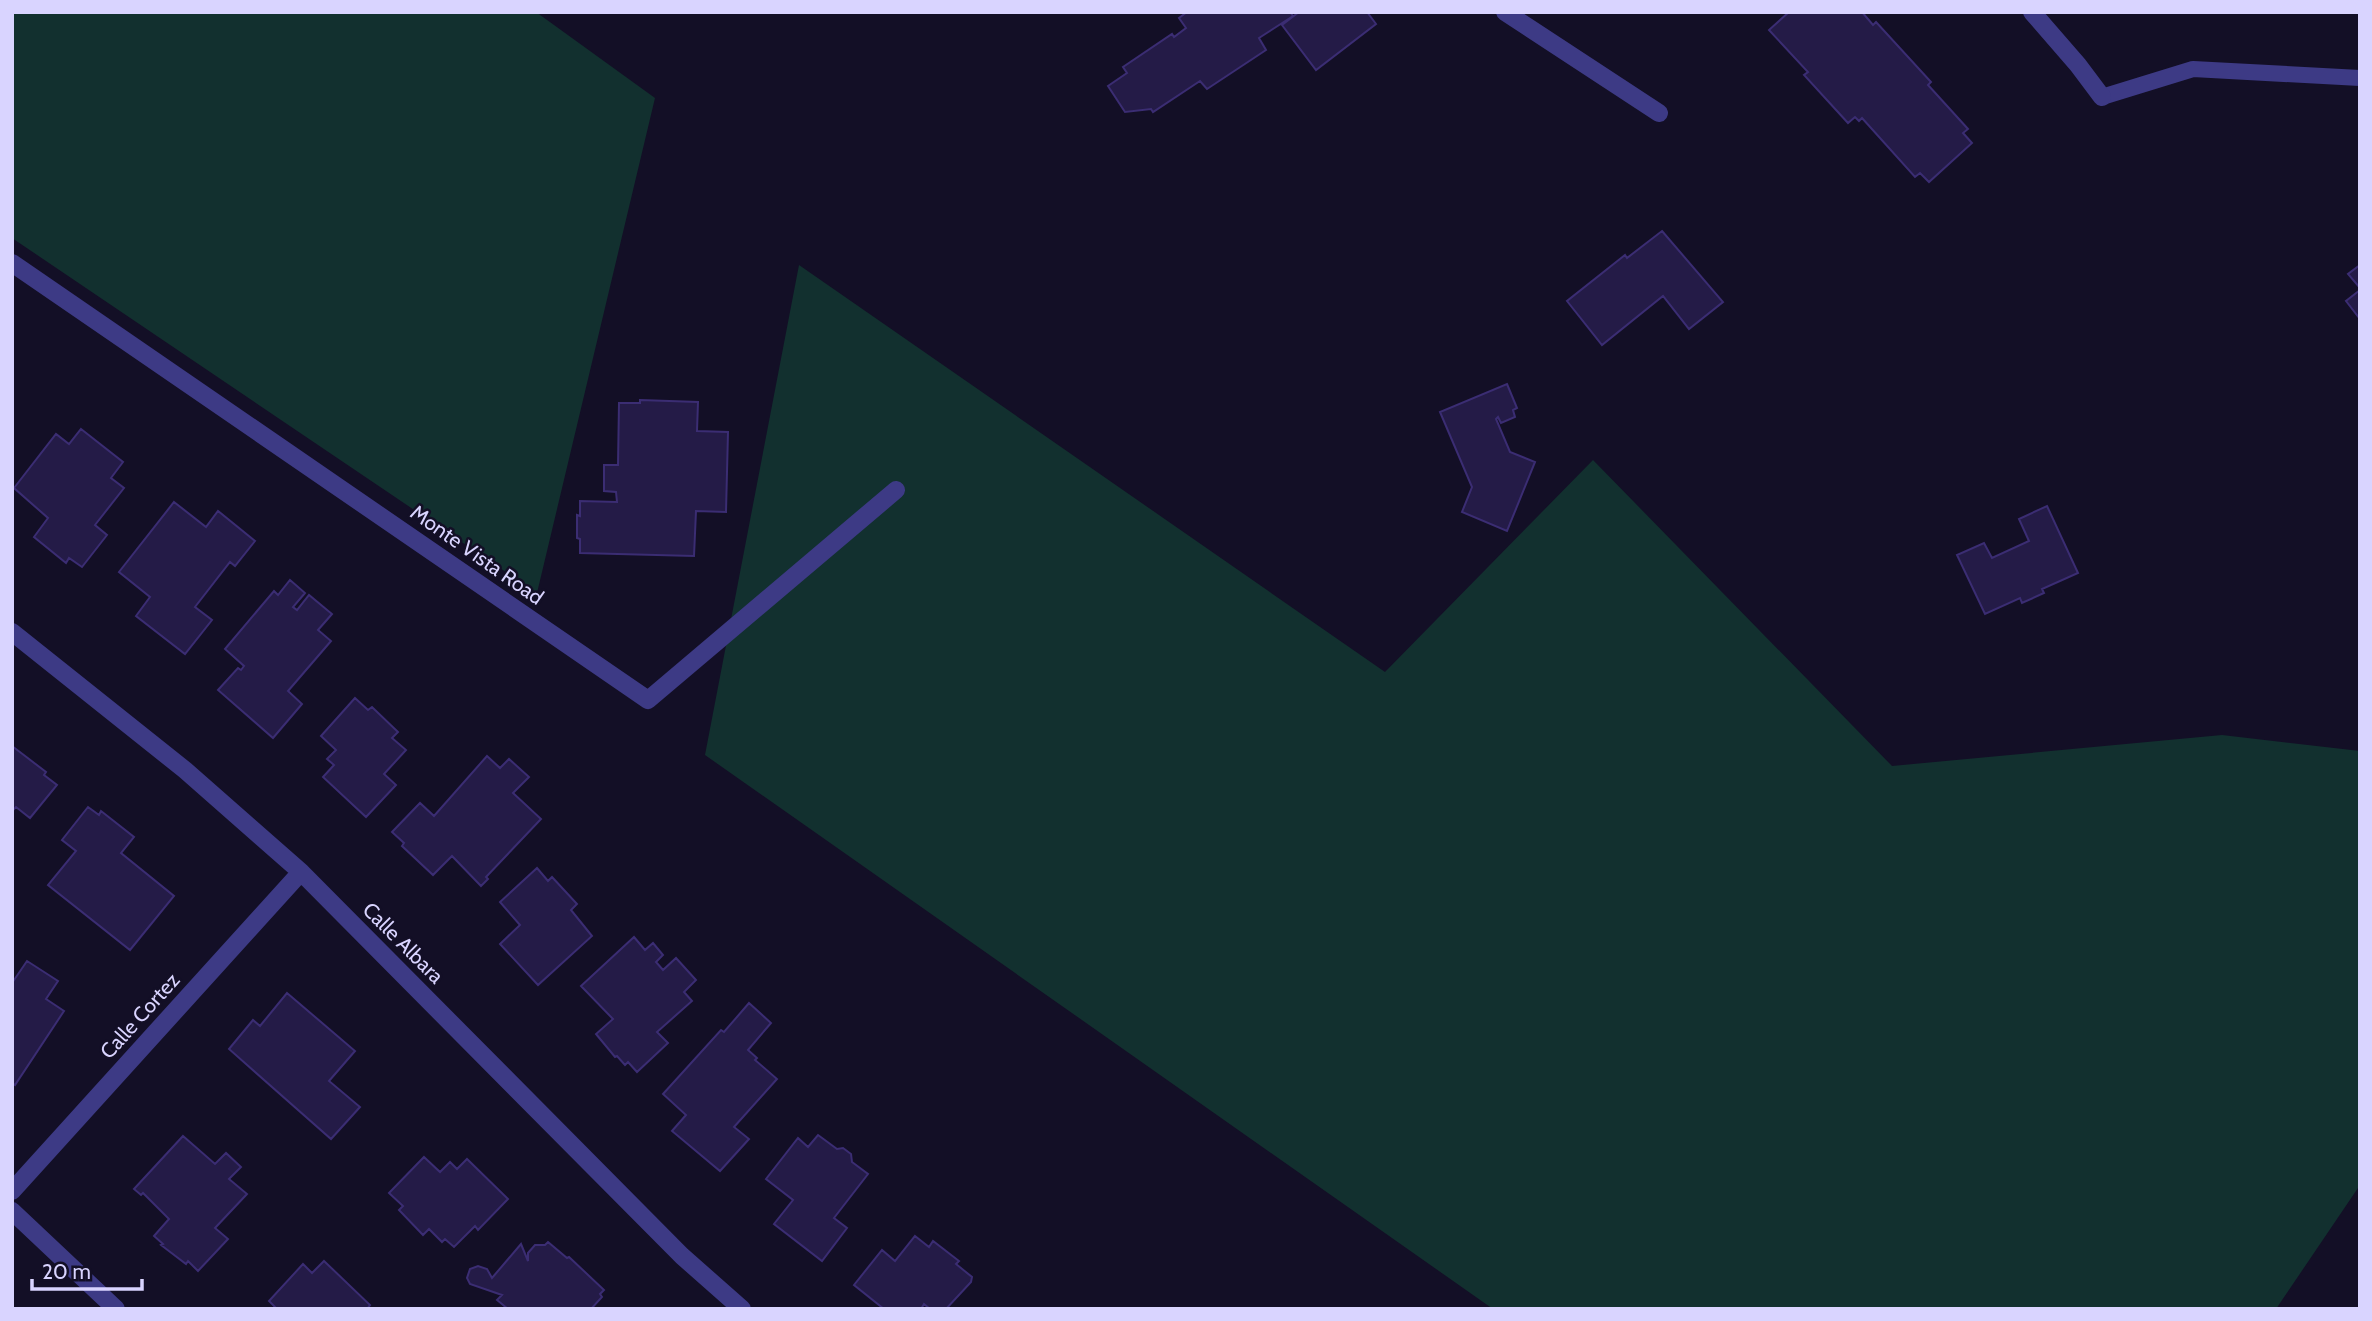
<svg xmlns="http://www.w3.org/2000/svg" width="2372" height="1321" viewBox="0 0 2372 1321" font-family="Cabin,sans-serif">
<style>
.green{fill:#12302f}
.building{fill:#241b47;stroke:#3b2d73;stroke-width:2}
.lines{fill:none;stroke-linecap:round;stroke-linejoin:round}
.lane{stroke:#3d3a85;stroke-width:16}
.street{stroke:#3d3a85;stroke-width:18}
.labels{text-anchor:middle;stroke-width:5;stroke-linejoin:round;paint-order:stroke}
.street-label{font-size:21px;fill:#d9d4ff;stroke:#130f26}
</style>
<rect width="100%" height="100%" fill="#130f26"/>
<path class="green" d="M12,12H536L655,98L537,593L12,238Z
M799,265L1385,672L1593,460L1892,766L2222,735L2360,751V1185L2276,1309H1493L705,755Z"/>
<path class="building" d="M1187,12H1290L1293,16L1259,38L1266,50L1207,89L1200,81L1153,112L1151,109L1125,112L1108,86L1127,73L1123,67L1172,34L1174,37L1186,28L1179,18Z
M1299,12H1367L1376,24L1316,70L1282,25Z
M1789,12H1862L1873,25L1876,22L1931,82L1928,85L1968,129L1963,133L1972,143L1929,182L1920,173L1915,177L1862,118L1859,121L1855,117L1848,123L1804,75L1808,72L1769,30Z
M1662,231L1723,302L1689,329L1663,296L1602,345L1567,301L1625,255L1627,258Z
M2360,265V288L2348,274Z
M2360,290V319L2346,301Z
M1507,384L1517,408L1513,410L1515,417L1501,423L1498,417L1496,419L1510,452L1535,462L1507,531L1462,512L1472,487L1440,412Z
M640,400L698,402L697,431L728,432L726,512L696,511L694,556L580,553V539L577,538V515L580,516V501L617,502L616,492L604,491V465H618L619,403H640Z
M81,429L123,462L111,478L124,488L95,525L107,535L82,567L69,558L66,563L34,537L48,518L14,488L56,434L69,444Z
M174,502L206,527L218,511L255,541L235,566L230,562L195,607L212,620L185,654L136,616L150,597L119,572Z
M2047,506L2078,573L2042,589L2044,593L2022,603L2020,598L1985,614L1957,555L1984,543L1992,558L2029,541L2019,519Z
M290,580L305,593L293,607L297,610L309,595L332,614L318,630L331,641L288,691L302,704L273,738L218,690L238,668L241,670L244,666L225,649L274,591L278,595Z
M355,698L368,710L372,707L398,732L392,738L406,750L384,774L396,785L366,817L323,777L334,765L327,759L336,750L321,736Z
M12,746L46,772L44,775L57,785L30,818L16,807L12,811Z
M487,756L500,768L509,759L529,777L513,793L541,819L486,877L488,879L481,886L452,856L433,875L402,846L404,843L392,832L420,803L434,816Z
M88,807L99,815L101,811L134,837L121,853L174,896L130,950L48,885L76,851L62,840Z
M537,868L548,881L552,877L577,904L571,910L592,936L538,985L500,944L520,925L500,902Z
M634,937L645,950L653,943L663,955L656,962L663,970L676,958L696,980L684,992L692,1001L657,1032L668,1043L637,1072L628,1062L625,1065L617,1056L615,1057L596,1034L613,1019L581,986Z
M27,961L58,981L46,999L64,1011L15,1085L12,1083V983Z
M287,993L355,1051L329,1081L360,1107L331,1139L229,1049L253,1020L260,1026Z
M749,1003L771,1023L748,1050L757,1058L755,1060L777,1079L734,1127L749,1139L720,1171L672,1131L686,1115L663,1094L721,1030L724,1032Z
M818,1135L837,1149L843,1148L851,1154L852,1162L868,1174L834,1218L847,1228L822,1261L774,1224L793,1200L766,1179L798,1138L808,1147Z
M183,1136L215,1164L226,1153L241,1167L229,1179L247,1194L215,1228L228,1239L198,1271L188,1261L186,1264L161,1245L163,1244L154,1236L169,1219L143,1193L141,1195L134,1189Z
M424,1157L440,1172L450,1162L457,1169L467,1159L508,1199L478,1230L475,1226L454,1247L445,1239L442,1242L429,1229L423,1235L399,1210L403,1206L389,1193Z
M915,1236L929,1247L933,1241L959,1261L956,1264L972,1277L971,1282L946,1309H930L924,1304L921,1309H884L854,1285L882,1250L895,1261Z
M548,1242L567,1258L569,1257L604,1290L600,1294L602,1297L591,1309H508L497,1300L502,1295L470,1284L467,1278L470,1269L478,1266L487,1269L492,1278L521,1244L528,1261V1253L535,1245H545Z
M324,1261L370,1305L367,1309H277L269,1301L303,1264L312,1273Z"/>
<g class="lines">
<path class="lane" d="M2102,97L2193,69L2360,78"/>
<path class="street" d="M1505,12L1659,113
M2032,12L2078,65L2102,97
M12,263L648,700L896,490
M12,632L185,770L301,872L682,1256L742,1309
M12,1191L301,872
M12,1211L116,1309"/>
</g>
<g class="labels">
<g class="street-label">
<text transform="translate(477 555) rotate(35)" y="7">Monte Vista Road</text>
<text transform="translate(403 943) rotate(45)" y="7">Calle Albara</text>
<text transform="translate(140 1016) rotate(-48)" y="7">Calle Cortez</text>
</g>
</g>
<rect width="2372" height="1321" fill="none" stroke="#d9d4ff" stroke-width="28"/>
<path d="M32 1279v10h110v-10" fill="none" stroke="#d9d4ff" stroke-width="3.5"/>
<text x="42" y="1279" font-size="21" fill="#d9d4ff" stroke="#130f26" stroke-width="5" paint-order="stroke">20 m</text>
</svg>
